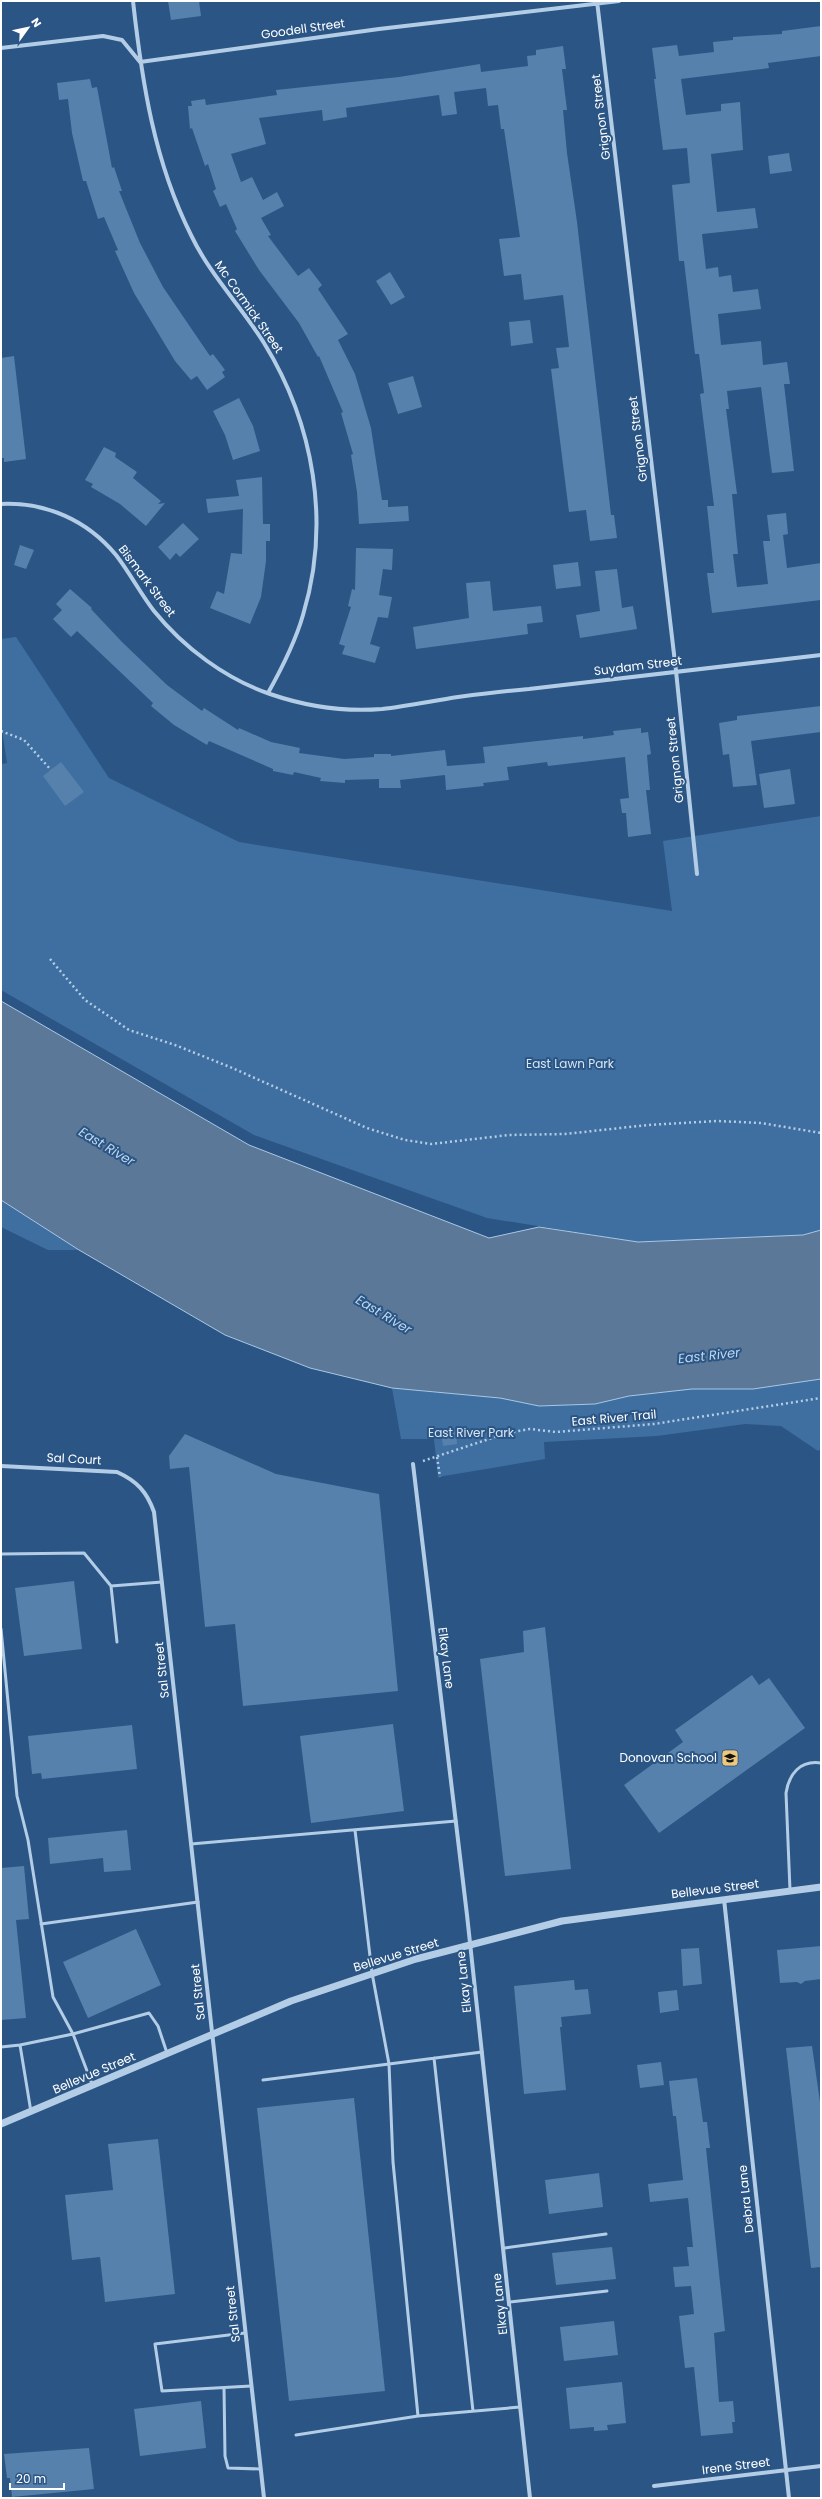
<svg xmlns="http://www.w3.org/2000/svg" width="822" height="2499" viewBox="0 0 822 2499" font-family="Poppins,sans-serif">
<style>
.green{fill:#3f6fa0}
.water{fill:#5b7898;stroke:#a9c8e7}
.building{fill:#5681ad}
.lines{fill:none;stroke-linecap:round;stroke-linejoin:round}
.path{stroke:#b4cde7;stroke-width:2.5;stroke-dasharray:2 3;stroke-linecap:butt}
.service{stroke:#b4cde7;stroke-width:3}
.minor{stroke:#b4cde7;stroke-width:4}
.tertiary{stroke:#b4cde7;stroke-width:7}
.labels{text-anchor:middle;stroke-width:4;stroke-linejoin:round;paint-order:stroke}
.street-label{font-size:12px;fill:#fff;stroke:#2a5584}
.park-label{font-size:12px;fill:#d7e6f5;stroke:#2a5584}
.poi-label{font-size:12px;fill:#fff;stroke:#2a5584;text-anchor:end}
.water-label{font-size:13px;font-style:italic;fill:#bfd7ee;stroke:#2a5584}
</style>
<rect width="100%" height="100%" fill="#2a5584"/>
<path class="green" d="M16,637L109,778L239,842L672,911L663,841L821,816V1230L803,1235L638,1242L487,1218L254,1135L1,990V764L7,763L1,723V639Z
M1,1200L79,1250H48L1,1227Z
M821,1379V1449L818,1451L781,1426L745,1424L657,1436L544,1442L545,1459L438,1477L434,1439H401L392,1388L500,1398L539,1406L595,1404L629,1396L692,1389H753Z"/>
<path class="water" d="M1,1001L249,1145L489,1238L539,1227L638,1242L803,1235L821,1230V1379L753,1389H692L629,1396L595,1404L539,1406L500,1398L392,1388L310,1368L225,1335L79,1250L1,1200Z"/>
<path class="building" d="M168,1H199L201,16L171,20Z
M821,26V56L768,63L769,68L681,79L686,115L721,111V104L740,102L743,150L711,154L717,212L755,208L758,228L702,234L706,269L718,267L719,277L731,275L733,292L758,289L761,309L718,314L721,345L761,341L763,365L787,362L790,384H784L794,471L772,473L761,387L727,391L729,409H726L737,494H732L738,554H733L737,587L768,584L763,541H770L767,515L786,513L788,534L783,535L787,568L821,563V600L712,613L707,573H714L707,506H714L700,394L704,393L699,354H695L684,261H679L672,185L690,183L687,148L663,150L654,79H656L652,48L677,45L679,56L714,52L713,42L733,40V37L782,34V31Z
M563,46L566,69H562L567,110H563L567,153L577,222L611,515H614L617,538L590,541L586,510L569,512L551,369L559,368L556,348L569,347L563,295L524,300L521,274L504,276L499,239L520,237L504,129H501L498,105L488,106L486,88L454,92L457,114L442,116L439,95L346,108L347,117L323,121L322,110L259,118L266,144L231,154L241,182L252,177L263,200L277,192L284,206L261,218L271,235L268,236L298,276L309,268L322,285L318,289L348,334L338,340L355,374L371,428L382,500H388V507L408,506L409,521L359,524L357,492L351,455L353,454L341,413L343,412L319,356L318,357L299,323L259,270L235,231L237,229L226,204L220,207L213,191L216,189L208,164L205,166L192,128L190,129L188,106H192L191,101L205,99L206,105L235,101L277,95L276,90L399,77L480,64L481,72L528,66L527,56L536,55V50Z
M90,79L92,88L97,87L112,168L114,167L122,191H119L140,243L163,287L210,356L213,354L225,370L222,372L225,377L207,390L197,376L191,380L175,361L134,293L115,251L118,250L104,217L98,219L86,181H83L72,133L68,99L59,100L57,83Z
M789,153L792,171L770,174L768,156Z
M390,272L405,297L391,305L376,281Z
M530,320L533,343L511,346L509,322Z
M14,356L26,459L4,462V458H1V358Z
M413,376L422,407L398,414L388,383Z
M239,398L253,426L260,451L233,460L225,435L213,411Z
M104,447L116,453L115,457L137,472L133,478L161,501L158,504L165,503L146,526L120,504L91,487L93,484L85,480Z
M262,477L263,524H270V541H266V561L261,597L250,624L210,608L217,591L224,594L231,553L242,554L243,509L208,513L206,499L239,496L236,480Z
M183,523L199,539L180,557L176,553L170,560L158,547Z
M20,545L34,550L26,569L14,565Z
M356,548L393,549L392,570L383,569L379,595L392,597L388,618L378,617L370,644L380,647L375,663L342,654L345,646L339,644L351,607L348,606L352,589L355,590Z
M578,562L581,586L556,589L553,565Z
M617,569L622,608L633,606L637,629L580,638L576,615L600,611L595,571Z
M490,581L493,611L541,606L543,622L527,624L528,634L416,649L413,627L469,618L466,583Z
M70,589L92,608L91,609L122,642L167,685L202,711L204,708L238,730L239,728L271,742L300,748L299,753L344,759L374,757V754H391V756L445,750L447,766L485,763L483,747L583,736V739L614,735L613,731L641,728V733L648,732L651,754L647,755L650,790H646L651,834L628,837L626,813H622L620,799L629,798L625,757L548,766L547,762L507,767L509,780L483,783L484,786L446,790L445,775L400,780L401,788H379V779L345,780V783L320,781L321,778L294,772L293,775L273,771V769L209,741L207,745L174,725L151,706L153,703L77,631L71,637L53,619L62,610L56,604Z
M821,706V732L751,741L757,785L733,787L729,754L723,755L719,723L737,720V716Z
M61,762L84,792L65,806L43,776Z
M790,769L795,804L764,808L759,774Z
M456,1430L457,1444L443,1446L441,1432Z
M185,1434L276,1474L379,1494L398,1691L243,1706L235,1624L205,1627L189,1467L170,1469L169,1456Z
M74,1581L82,1649L24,1656L15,1588Z
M545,1627L571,1869L505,1876L480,1659L524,1652L523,1631Z
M752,1675L759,1685L769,1678L805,1728L659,1833L624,1785L683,1742L675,1730Z
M393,1724L404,1811L311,1823L300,1736Z
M132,1725L137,1769L42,1779L41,1773L32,1774L28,1736Z
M127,1830L131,1870L104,1872L103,1858L50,1864L48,1838Z
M24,1866L29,1919L16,1920L26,2018L1,2020V1868Z
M136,1929L161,1985L88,2018L63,1962Z
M821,1946V1979L805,1981L801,1984L797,1982L780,1983L777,1950Z
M699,1948L702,1984L683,1986L681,1949Z
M574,1980L575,1990L588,1989L591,2014L561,2017L562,2027H560L566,2090L524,2094L514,1986Z
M677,1990L679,2010L660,2013L658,1992Z
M812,2046L821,2109V2267L811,2268L786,2048Z
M661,2062L664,2085L640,2088L637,2065Z
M697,2078L703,2122H707L710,2148H706L725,2331L714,2333L719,2402L733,2401L735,2422H732L733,2433L701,2436L694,2367L685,2368L679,2316L694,2314L691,2286L675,2287L673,2267L689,2266L687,2247H693L688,2198L650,2202L648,2184L683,2180L676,2116H673L669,2081Z
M354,2098L385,2391L289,2401L257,2108Z
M158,2139L175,2294L105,2302L100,2257L72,2260L65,2195L113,2190L108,2144Z
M599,2173L603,2207L549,2214L545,2180Z
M612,2247L616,2279L556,2285L552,2253Z
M614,2321L618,2355L564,2361L560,2327Z
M622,2382L626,2423L607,2425L608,2430L594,2431V2427L570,2429L566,2388Z
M201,2401L206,2448L140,2456L134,2409Z
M89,2448L94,2489L12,2497L10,2478H7L4,2454Z"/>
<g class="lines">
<path class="path" d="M1,731L24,740L51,770
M50,959L85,1000L129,1030L175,1045L230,1067L367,1128L405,1140L431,1144L509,1135L565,1134L648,1125L717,1121L761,1123L821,1133
M437,1457L440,1477
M423,1461L507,1433L530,1429L556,1432L654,1424L821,1398"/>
<path class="service" d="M1,1554L84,1553L111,1586L162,1582
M111,1586L117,1642
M1,1629L17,1796L28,1840L53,1997L73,2034L20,2045
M191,1844L456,1821
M790,1890L786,1793C789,1774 800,1760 821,1763
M41,1924L198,1902
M1,2047L20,2045L31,2112
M482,2052L389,2064L393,2162L418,2416L520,2407
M434,2058L473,2411
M263,2080L389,2064L372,1973L355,1830
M92,2084L73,2034L149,2013L158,2026L167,2053
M505,2248L606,2234
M510,2302L607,2291
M245,2333L155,2344L162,2391L251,2386
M224,2388L225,2456L228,2468L260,2469
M296,2435L418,2416"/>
<path class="minor" d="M133,1C142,82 154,161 191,235C210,275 241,306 264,343C314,424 331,523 303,615C295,643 282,668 268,693
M597,1L676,671L697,874
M1,48L103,36L122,40L140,62L379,29L619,1
M1,504C46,502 87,520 116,555C130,573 140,593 154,611C184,648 226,679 270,694C305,706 345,712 382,709C407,706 432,701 458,697C481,694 505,691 529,689C627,677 724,666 821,655
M413,1464L467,1915L530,2498
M1,1466L117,1472C137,1481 147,1492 154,1512L264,2498
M724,1899L789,2498
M654,2486L821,2466"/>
<path class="tertiary" d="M1,2124L291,2001L416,1959L562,1921L821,1887"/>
</g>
<defs>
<g id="school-square" transform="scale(0.9)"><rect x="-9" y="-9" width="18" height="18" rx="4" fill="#edc77b" stroke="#2a5584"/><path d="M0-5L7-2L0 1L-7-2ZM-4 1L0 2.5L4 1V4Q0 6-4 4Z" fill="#111"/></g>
</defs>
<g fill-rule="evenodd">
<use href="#school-square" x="730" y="1758"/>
</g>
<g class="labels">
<g class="street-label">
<text transform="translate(303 29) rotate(-8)" y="4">Goodell Street</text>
<text transform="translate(601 117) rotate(-97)" y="4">Grignon Street</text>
<text transform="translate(249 307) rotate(55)" y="4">Mc Cormick Street</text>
<text transform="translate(638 439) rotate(-97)" y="4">Grignon Street</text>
<text transform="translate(147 581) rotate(53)" y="4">Bismark Street</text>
<text transform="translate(638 666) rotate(-7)" y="4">Suydam Street</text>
<text transform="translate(675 760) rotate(-96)" y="4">Grignon Street</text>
<text transform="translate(614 1418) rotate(-5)" y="4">East River Trail</text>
<text transform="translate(74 1459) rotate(3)" y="4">Sal Court</text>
<text transform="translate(446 1658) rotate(83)" y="4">Elkay Lane</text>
<text transform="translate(162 1670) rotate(-96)" y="4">Sal Street</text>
<text transform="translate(715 1889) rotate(-7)" y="4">Bellevue Street</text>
<text transform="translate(396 1955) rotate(-17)" y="4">Bellevue Street</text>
<text transform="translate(464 1982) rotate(-96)" y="4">Elkay Lane</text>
<text transform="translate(198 1992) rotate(-96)" y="4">Sal Street</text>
<text transform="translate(94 2073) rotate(-23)" y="4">Bellevue Street</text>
<text transform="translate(746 2199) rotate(-96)" y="4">Debra Lane</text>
<text transform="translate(500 2304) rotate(-96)" y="4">Elkay Lane</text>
<text transform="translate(233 2314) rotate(-96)" y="4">Sal Street</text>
<text transform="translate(736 2466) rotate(-7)" y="4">Irene Street</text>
</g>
<g class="park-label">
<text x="570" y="1068">East Lawn Park</text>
<text x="471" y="1437">East River Park</text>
</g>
<g class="poi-label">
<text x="717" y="1762">Donovan School</text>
</g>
<g class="water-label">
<text transform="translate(107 1146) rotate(31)" y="5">East River</text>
<text transform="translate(384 1314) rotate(31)" y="5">East River</text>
<text transform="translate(709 1355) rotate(-6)" y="5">East River</text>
</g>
</g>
<rect width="822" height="2499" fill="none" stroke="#ffffff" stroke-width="4"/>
<g transform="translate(28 28) rotate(57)" stroke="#2a5584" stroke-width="3" paint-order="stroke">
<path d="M0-3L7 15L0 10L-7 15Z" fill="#ffffff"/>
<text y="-6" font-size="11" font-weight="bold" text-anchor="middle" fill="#ffffff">N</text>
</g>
<path d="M10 2483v6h54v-6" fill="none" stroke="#ffffff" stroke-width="2"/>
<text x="16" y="2483" font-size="12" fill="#ffffff" stroke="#2a5584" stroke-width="3" paint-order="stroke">20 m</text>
</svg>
